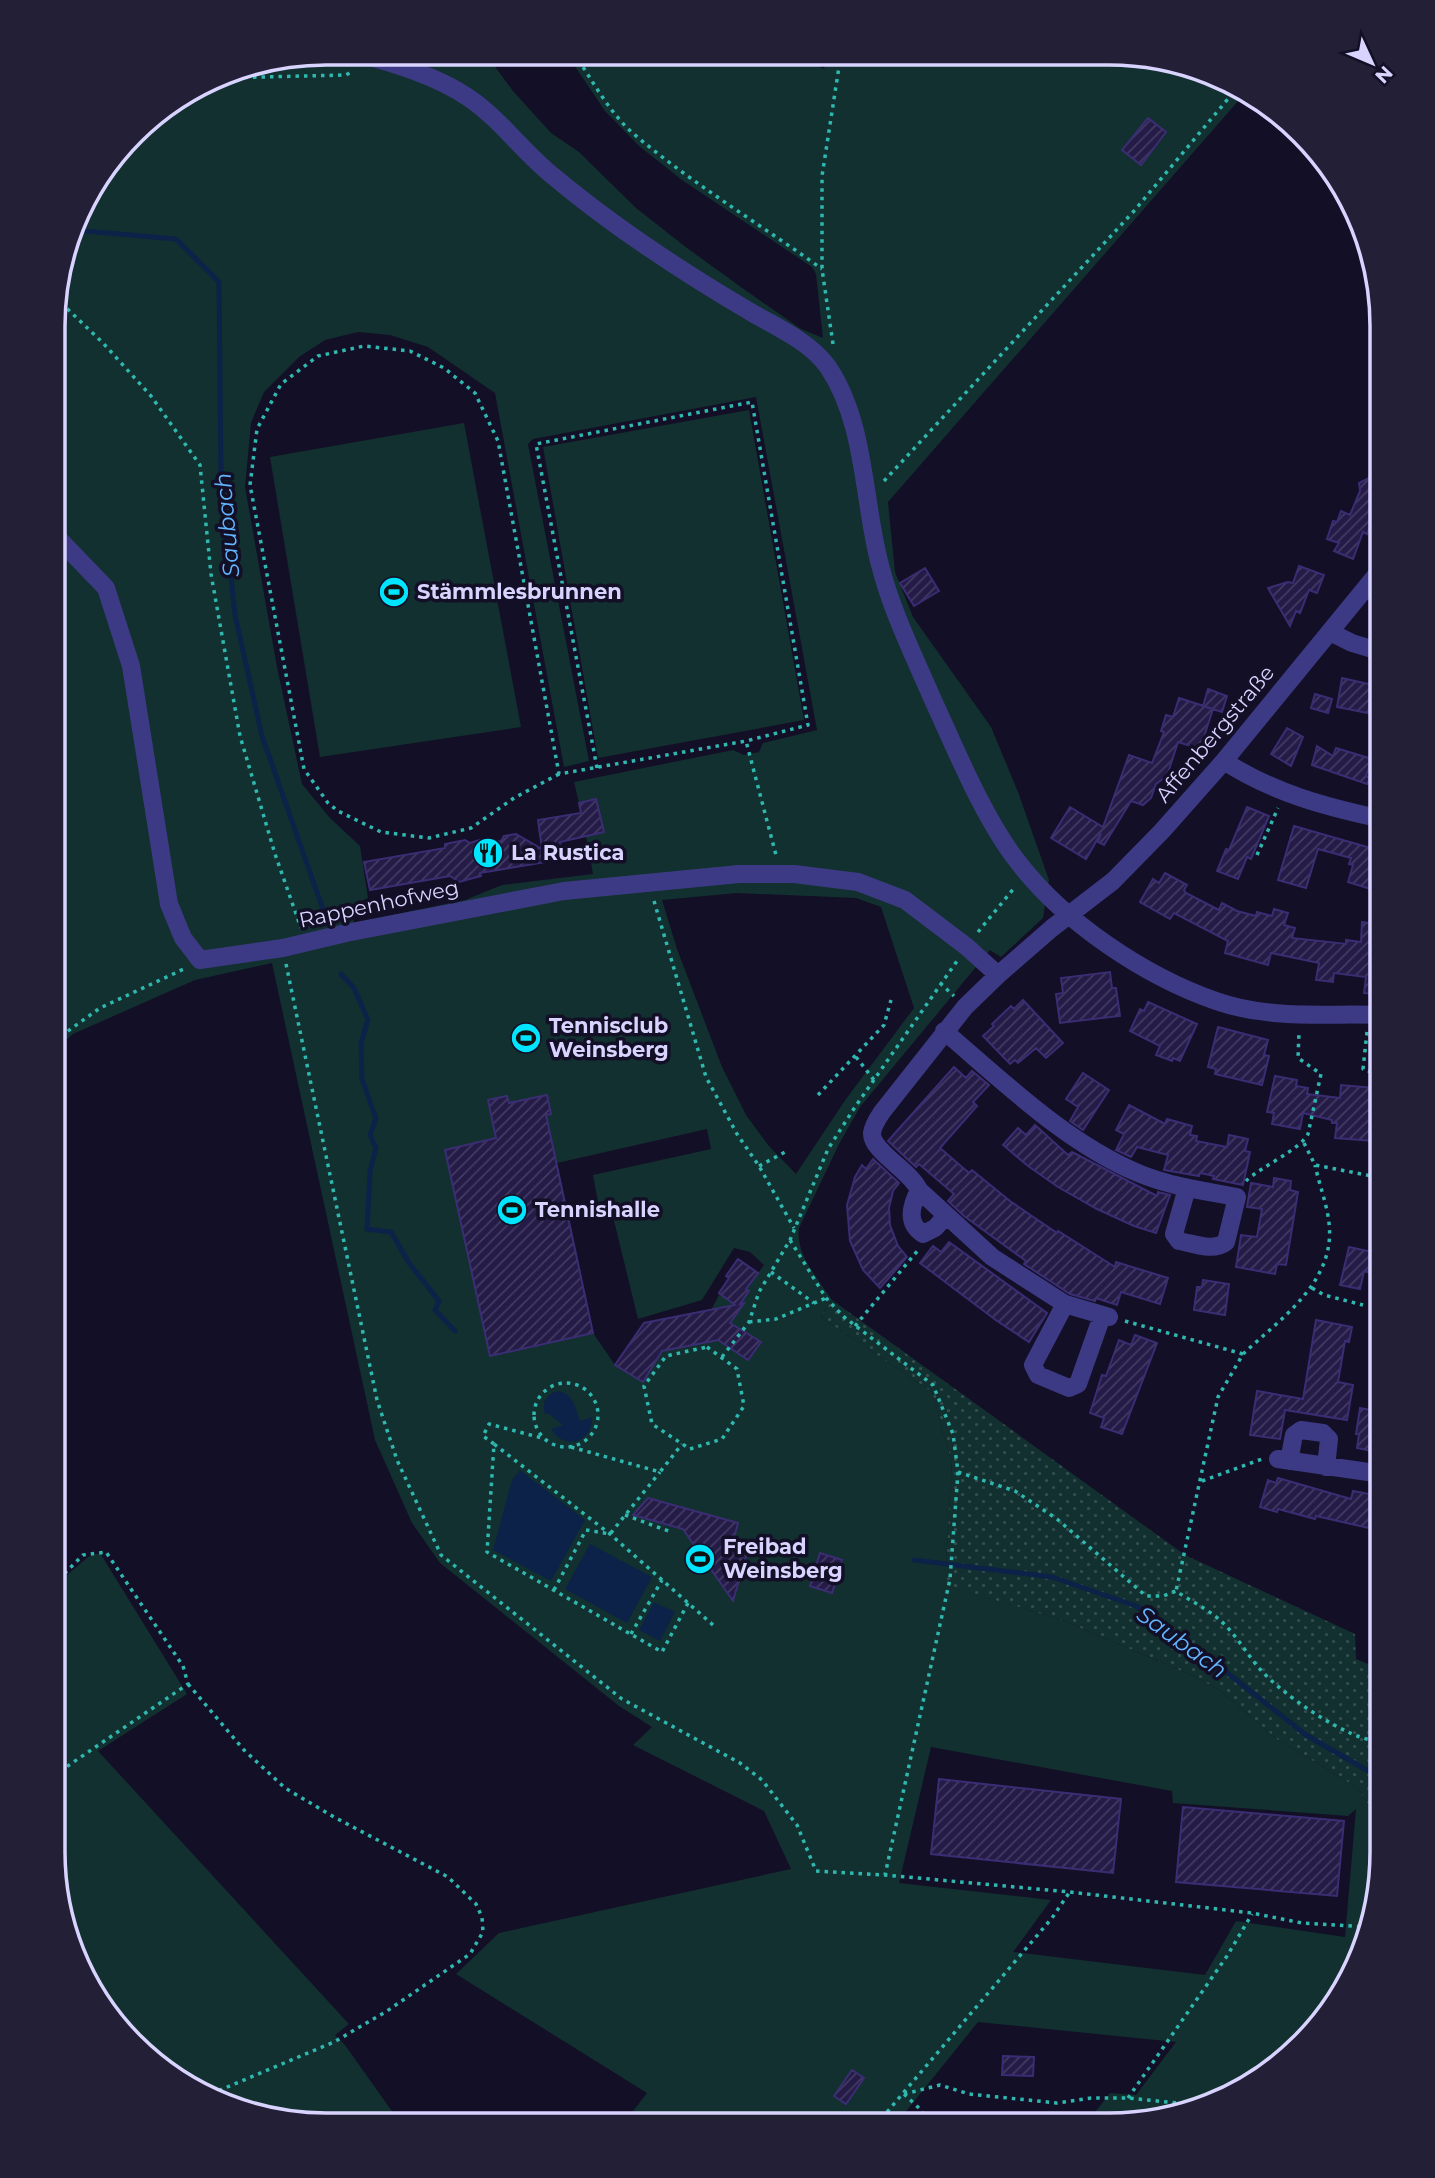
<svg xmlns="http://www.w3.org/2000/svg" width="1435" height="2178" viewBox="0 0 1435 2178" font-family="Montserrat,sans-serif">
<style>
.green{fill:#12302f;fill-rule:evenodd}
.park{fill:url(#park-dots)}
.water{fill:#0c2248}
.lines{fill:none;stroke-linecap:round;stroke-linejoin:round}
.stream{stroke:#0c2248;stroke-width:5}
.building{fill:url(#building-hatch);stroke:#3b2d73;stroke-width:2}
.path{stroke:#2fb8b0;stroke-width:3.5;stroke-dasharray:3.5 5;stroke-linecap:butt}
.minor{stroke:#3d3a85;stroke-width:18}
.labels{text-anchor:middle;stroke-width:7;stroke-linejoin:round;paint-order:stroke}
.poi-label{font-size:21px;font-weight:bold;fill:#d9d4ff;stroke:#130f26;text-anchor:start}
.street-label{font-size:21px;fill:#d9d4ff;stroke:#130f26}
.water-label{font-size:23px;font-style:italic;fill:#62b6ff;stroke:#130f26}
.rim{fill:none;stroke:#d9d4ff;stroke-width:3.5}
</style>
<defs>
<pattern id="park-dots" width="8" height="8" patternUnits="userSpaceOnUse" patternTransform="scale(1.75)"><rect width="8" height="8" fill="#12302f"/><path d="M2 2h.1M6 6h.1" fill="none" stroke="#344d4e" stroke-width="1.8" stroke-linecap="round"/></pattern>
<pattern id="building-hatch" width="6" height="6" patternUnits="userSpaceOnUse" patternTransform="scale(1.75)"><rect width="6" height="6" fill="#241b47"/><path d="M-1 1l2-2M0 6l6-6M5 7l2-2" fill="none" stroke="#433b63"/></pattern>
</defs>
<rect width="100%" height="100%" fill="#130f26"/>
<path class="green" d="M326,53H485L513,91L551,133L579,152L636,208L687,248L745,290L801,329L823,338L816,274L812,267L682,180L639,146L605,111L566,53L791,54L824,69L827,54L1145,55L1213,73L1246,92L888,502L895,572L913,617L991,727L1018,792L1049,880L1043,918L1001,957L990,950L860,1107L839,1144L799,1228C795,1254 818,1279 832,1300L821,1317L932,1392L952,1463L946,1564L942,1584L1062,1620L1198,1678L1222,1692L1277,1739L1358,1788L1382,1827V1870L1368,1940L1336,2004L1276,2069L1214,2105L1110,2125H1085L1110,2093L1136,2095L1176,2042L978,2022L895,2125L623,2124L647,2093L456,1974L499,1933L791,1869L764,1811L633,1745L652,1727L619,1706L440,1563L412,1523L375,1440L272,963L195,980L73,1034L54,1050L55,290L89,190L146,120L238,67ZM358,332L390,335L428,347L495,393L564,767L589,761L528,444L533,439L756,397L817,730L763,743L759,752L744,755L733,750L574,782L579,803L596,799L603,831L586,836L593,874L502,885L465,900L354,923L350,906L368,898L360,846L330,818L302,784L277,667L245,487L251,423L264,392L299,357L325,340ZM737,893L856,898L881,907L914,1008L846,1099L796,1174L768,1145L746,1115L722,1067L677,949L662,900ZM707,1129L711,1149L593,1175L598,1202L609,1200L638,1319L702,1300L734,1248L750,1252L764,1265L758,1273L738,1259L726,1276L728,1278L711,1310L644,1323L615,1365L593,1333L557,1163ZM931,1747L1172,1791L1173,1803L1348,1816L1356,1809L1345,1937L1236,1921L1205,1975L1013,1952L1051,1900L899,1883Z
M749,410L804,720L598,758L543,447Z
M464,423L521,727L320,757L270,457Z
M100,1553L187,1694L98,1751L349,2024L335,2035L345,2045L401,2124L291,2123L222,2105L160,2069L109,2019L73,1957L53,1852V1587L88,1557Z"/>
<path class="park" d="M832,1300L1185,1555L1355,1634L1356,1659L1382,1670V1827L1358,1788L1277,1739L1222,1692L1198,1678L1062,1620L941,1584L946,1564L952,1463L932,1392L821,1317Z"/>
<path class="water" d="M557,1391C574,1393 575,1407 580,1421L592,1417C593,1443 564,1451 551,1429L563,1425L549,1414H545C541,1403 546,1395 557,1391Z
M520,1470L585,1520L551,1581L493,1550L512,1480Z
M590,1544L652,1577L627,1623L565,1589Z
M654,1602L675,1612L660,1641L639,1630Z"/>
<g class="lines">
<path class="stream" d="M78,222L84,231L176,239L219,282L221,481L235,615L262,736L326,918
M341,974L354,988L368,1020L361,1043L362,1079L376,1119L370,1135L376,1148L370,1171L367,1229L391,1232L409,1263L439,1301L435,1310L455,1331
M914,1560L1052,1577L1136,1606L1211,1660L1306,1735L1382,1779"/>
</g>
<path class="building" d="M1148,118L1166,132L1141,165L1122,150Z
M1382,446V495L1367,534L1363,532L1353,559L1334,551L1339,543L1327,539L1333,521L1337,522L1341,511L1350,515L1360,491L1359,483L1369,478Z
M1299,566L1324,575L1317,593L1309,590L1300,613L1296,611L1290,626L1268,588L1288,582L1293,583Z
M925,568L939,591L914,606L900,583Z
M1342,678L1373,685L1368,713L1337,707Z
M1208,689L1227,696L1222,712L1203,706Z
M1315,694L1332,699L1328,713L1311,708Z
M1179,698L1213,709L1200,749L1178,742L1167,776L1156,784L1151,798L1143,805L1131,801L1104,845L1098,842L1101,833L1086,859L1051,838L1070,807L1103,827L1129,755L1152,763L1164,732L1161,731L1166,715L1173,717Z
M1287,728L1303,737L1291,766L1271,754Z
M1317,746L1333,756L1336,748L1372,759L1366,776L1370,778L1367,784L1312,765Z
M596,799L604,832L560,842L564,859L480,873L481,876L459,882L450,876L370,890L364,862L445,848V844L465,840L470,843L479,840L484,844L501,841L504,836L516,834L542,849L538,820L581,813L579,803Z
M1247,807L1269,816L1251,859L1247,857L1238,879L1217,871L1226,849L1229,850Z
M1294,826L1381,851L1375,871L1379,872L1374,890L1348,882L1353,865L1349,864L1351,858L1318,849L1306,888L1278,880Z
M1165,873L1187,885L1184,890L1186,893L1219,910L1222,903L1237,911L1256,916L1257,912L1272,916L1274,909L1288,913L1284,925L1295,928L1292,938L1346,944V940L1361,942L1362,922L1369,923L1374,894L1382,895V931L1379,955L1382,956V971L1379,995L1364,993L1366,977L1334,973L1333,982L1316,980L1319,963L1271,953L1268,965L1225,953L1228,941L1174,913L1170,919L1140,902L1153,879L1159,883Z
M1110,972L1112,988H1116L1120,1016L1060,1023L1056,994L1063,993L1061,978Z
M1023,1000L1063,1043L1046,1058L1036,1048L1018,1063L1015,1060L1010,1064L983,1036L994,1026L992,1024L1011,1006L1014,1009Z
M1148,1002L1197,1024L1180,1061L1173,1058L1172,1061L1156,1055L1160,1046L1130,1031L1140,1009L1144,1011Z
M1218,1027L1268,1040L1264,1055L1269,1056L1262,1085L1215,1074L1216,1069L1208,1067Z
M954,1067L966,1078L972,1071L989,1085L973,1102L977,1106L940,1148L969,1173L972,1170L1010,1201L1057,1233L1058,1231L1115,1267L1116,1262L1168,1278L1160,1304L1121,1292L1117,1305L1096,1298L1095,1301L1070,1294L1024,1264L1026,1261L964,1216L948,1201L954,1194L919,1164L916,1167L888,1141Z
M1083,1073L1109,1090L1083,1130L1070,1121L1078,1107L1066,1099Z
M1275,1076L1297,1080L1296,1086L1308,1088L1307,1094L1340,1098L1341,1085L1374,1088L1373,1097L1379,1098L1374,1141L1335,1138L1337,1123H1332V1120L1303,1113L1300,1129L1272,1124L1274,1113L1267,1112Z
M547,1095L551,1114L546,1115L593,1333L490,1356L445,1150L496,1138L488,1100L507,1096L509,1103Z
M1129,1105L1165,1124L1167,1119L1192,1126L1190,1135L1197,1136L1196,1141L1227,1147L1229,1135L1248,1139L1245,1151L1250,1152L1243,1185L1213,1179L1214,1176L1200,1173L1199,1176L1164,1170L1168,1155L1137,1147L1131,1157L1116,1150L1124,1134L1116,1130Z
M1035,1125L1068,1155L1072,1152L1157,1196L1158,1192L1170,1195L1156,1233L1134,1226L1097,1209L1058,1187L1028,1166L1003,1145L1018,1128L1026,1135Z
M873,1159L899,1183L893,1191L889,1208L890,1225L898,1246L907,1257L880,1288L863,1270L850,1241L847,1205L855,1177L862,1165L866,1169Z
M1274,1178L1291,1181L1290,1190L1298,1192L1286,1265L1277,1264L1275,1274L1236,1267L1241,1235L1257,1237L1262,1209L1247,1207L1251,1183L1273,1187Z
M949,1242L1047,1313L1029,1342L997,1321L920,1263L933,1246L941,1252Z
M1349,1247L1377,1253L1372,1273L1364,1271L1360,1289L1340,1285Z
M738,1259L758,1273L746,1289L749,1291L740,1304L744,1303L730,1323L761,1342L748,1360L718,1340L662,1351L643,1382L615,1365L644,1323L735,1305L719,1293L729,1278L726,1276Z
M1203,1280L1229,1284L1225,1315L1194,1310L1197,1287H1202Z
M1316,1320L1352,1327L1349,1342L1345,1341L1338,1382L1353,1385L1347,1420L1285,1410L1280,1439L1250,1435L1257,1391L1303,1399Z
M1135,1335L1157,1343L1122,1434L1101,1427L1104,1418L1090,1413L1102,1375L1106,1376L1119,1340L1131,1345Z
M1360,1408L1382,1412V1453L1357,1448L1359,1434H1356Z
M1278,1478L1351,1499L1353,1491L1369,1494L1371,1484L1382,1485V1531L1316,1516L1315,1519L1278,1509L1277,1512L1260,1507L1268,1480L1276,1483Z
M648,1498L738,1523L733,1542L749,1546L733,1601L683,1529L633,1515Z
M820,1553L842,1560L832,1593L810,1586Z
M939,1779L1121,1799L1113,1873L931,1854Z
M1183,1807L1344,1821L1337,1896L1176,1882Z
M1003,2056L1034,2057L1033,2076L1002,2075Z
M852,2070L864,2078L846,2104L834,2096Z"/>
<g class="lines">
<path class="path" d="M442,53L450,66
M574,53C592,80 610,114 635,135C694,185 760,224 822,269
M219,78L346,75L353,71
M55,297L103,343L151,396L200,465L211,574L240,736L275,854L301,928
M833,344L822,269V176L841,54
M884,481L1134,211L1238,87
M597,768L536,444L752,402L808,725L746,741
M559,774L514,798L471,828L429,838L381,832L338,811L328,803L304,769L250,485L257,429L281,384L318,356L364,346L410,351L444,368L475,393L498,441L559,774L746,741L777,859
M1257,855L1278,808
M654,901L706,1077L737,1134L759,1166L794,1228
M978,932L1015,887
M286,964L377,1400L397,1460L441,1555L622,1699L740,1763L762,1780L797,1825L816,1871L885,1875L1070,1892L1252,1913L1302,1923L1371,1927
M940,983L954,996
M1367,1032L1363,1069L1382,1076
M54,1041L100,1008L186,968
M856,1057L874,1080
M818,1095L884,1025L891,1000
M1304,1143L1315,1165L1382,1178
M759,1166L787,1151
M1246,1181C1260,1167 1300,1150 1308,1134L1321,1074L1298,1058L1299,1032
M790,1240L826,1298L844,1317L933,1385L953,1434L958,1472L950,1579L885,1875
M771,1272L814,1303
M1312,1288L1324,1295L1363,1305
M1125,1321L1243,1354L1218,1397L1176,1591
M749,1322L776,1319L826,1298
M855,1326L919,1249
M707,1347L737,1369L744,1406L722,1439L690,1449L652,1424L644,1386L666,1356Z
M1243,1354C1280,1319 1336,1282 1329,1223C1327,1204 1319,1184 1315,1165
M722,1357L749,1322L759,1292L790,1240L828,1149L855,1107L957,961
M534 1415a32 32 0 1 1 64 0a32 32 0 1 1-64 0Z
M494,1444L483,1436L489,1424L542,1438
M571,1447L660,1472L682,1444
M958,1472L1015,1491L1057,1519L1146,1596H1163L1176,1591C1192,1602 1212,1611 1225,1625C1238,1638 1247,1654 1259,1668C1279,1692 1350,1743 1382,1741
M1202,1481L1262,1459
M625,1515L671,1532
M554,1590L586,1530L610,1534L660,1472
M688,1603L662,1652L487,1552L494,1444L610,1534L713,1625
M631,1634L662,1580
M188,1684L244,1750L285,1788L334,1817L448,1877L476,1904L482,1917L483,1932L470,1954L387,2011L334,2042L206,2096
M53,1776L188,1684L183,1666L106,1552L83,1555L53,1585
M904,2094L940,2085L969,2094L1057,2103L1091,2098H1128L1207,2106
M904,2094L921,2110L929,2125
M1128,2098L1227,1956L1252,1914
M876,2125L1052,1918L1069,1893"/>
<path class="minor" d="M356,53C393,63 437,76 469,98C500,119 523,152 553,176C615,228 684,273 754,314C779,328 811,343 828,367C866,423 863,502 880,565C892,612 914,656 933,700C956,750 984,819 1018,862C1064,922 1144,976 1216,1001C1269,1020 1327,1013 1382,1015
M55,535L106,588L131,666L169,904L183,938L200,960L283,948L346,933L564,891L739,874H794L858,882L905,900L967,947L998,975
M1330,632L1352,643L1382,652
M1224,761C1273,793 1326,807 1382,819
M944,1031C1004,1082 1065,1142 1138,1173C1169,1186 1204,1191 1237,1197L1226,1242C1213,1252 1195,1244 1179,1241L1174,1234L1187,1188
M919,1190C911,1206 906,1223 923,1234L935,1228L946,1216
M1065,1304L1033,1365L1038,1375L1069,1388L1078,1384L1102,1316
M1382,1312L1378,1304L1382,1284
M1109,1317L1065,1304L992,1257L919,1190C911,1171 871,1151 872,1133C873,1125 878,1118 882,1112L965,1007L998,975L1052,928L1113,881L1162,831L1224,761L1382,568
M1278,1459L1382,1474
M1289,1461L1294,1435L1301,1430L1323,1433L1329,1439L1326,1467"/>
</g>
<defs>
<g id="stadium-disc" transform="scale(1.575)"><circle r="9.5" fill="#00e5ff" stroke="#130f26"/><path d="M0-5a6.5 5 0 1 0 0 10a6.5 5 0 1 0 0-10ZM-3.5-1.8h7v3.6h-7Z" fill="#111"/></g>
<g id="restaurant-disc" transform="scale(1.575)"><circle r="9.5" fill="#00e5ff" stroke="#130f26"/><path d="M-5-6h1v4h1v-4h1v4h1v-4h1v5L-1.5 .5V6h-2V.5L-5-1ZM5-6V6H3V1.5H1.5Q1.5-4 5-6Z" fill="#111"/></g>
</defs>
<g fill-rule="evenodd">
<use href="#stadium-disc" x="394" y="592"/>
<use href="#restaurant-disc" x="488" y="853"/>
<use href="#stadium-disc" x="526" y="1038"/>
<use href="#stadium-disc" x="512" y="1210"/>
<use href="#stadium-disc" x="700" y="1559"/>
</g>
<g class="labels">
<g class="poi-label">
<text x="417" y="599">Stämmlesbrunnen</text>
<text x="511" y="860">La Rustica</text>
<text x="549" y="1033">Tennisclub<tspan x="549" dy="24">Weinsberg</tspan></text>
<text x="535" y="1217">Tennishalle</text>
<text x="723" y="1554">Freibad<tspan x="723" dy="24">Weinsberg</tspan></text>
</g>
<g class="street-label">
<text transform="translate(1215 734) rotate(-50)" y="7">Affenbergstraße</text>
<text transform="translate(379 904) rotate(-12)" y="7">Rappenhofweg</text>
</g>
<g class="water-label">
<text transform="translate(227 525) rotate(-95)" y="8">Saubach</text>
<text transform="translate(1182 1642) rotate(36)" y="8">Saubach</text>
</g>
</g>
<path d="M0 0H1435V2178H0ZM326 65H1109A261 261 0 0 1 1370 326V1852A261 261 0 0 1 1109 2113H326A261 261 0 0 1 65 1852V326A261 261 0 0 1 326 65Z" fill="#231f37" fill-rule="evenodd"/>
<path class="rim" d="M326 65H1109A261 261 0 0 1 1370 326V1852A261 261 0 0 1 1109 2113H326A261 261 0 0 1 65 1852V326A261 261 0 0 1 326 65Z"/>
<g transform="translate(1372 63) rotate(134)" stroke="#130f26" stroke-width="5" paint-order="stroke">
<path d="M0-5L12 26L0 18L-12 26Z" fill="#d9d4ff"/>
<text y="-10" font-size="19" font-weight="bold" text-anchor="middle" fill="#d9d4ff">N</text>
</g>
</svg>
